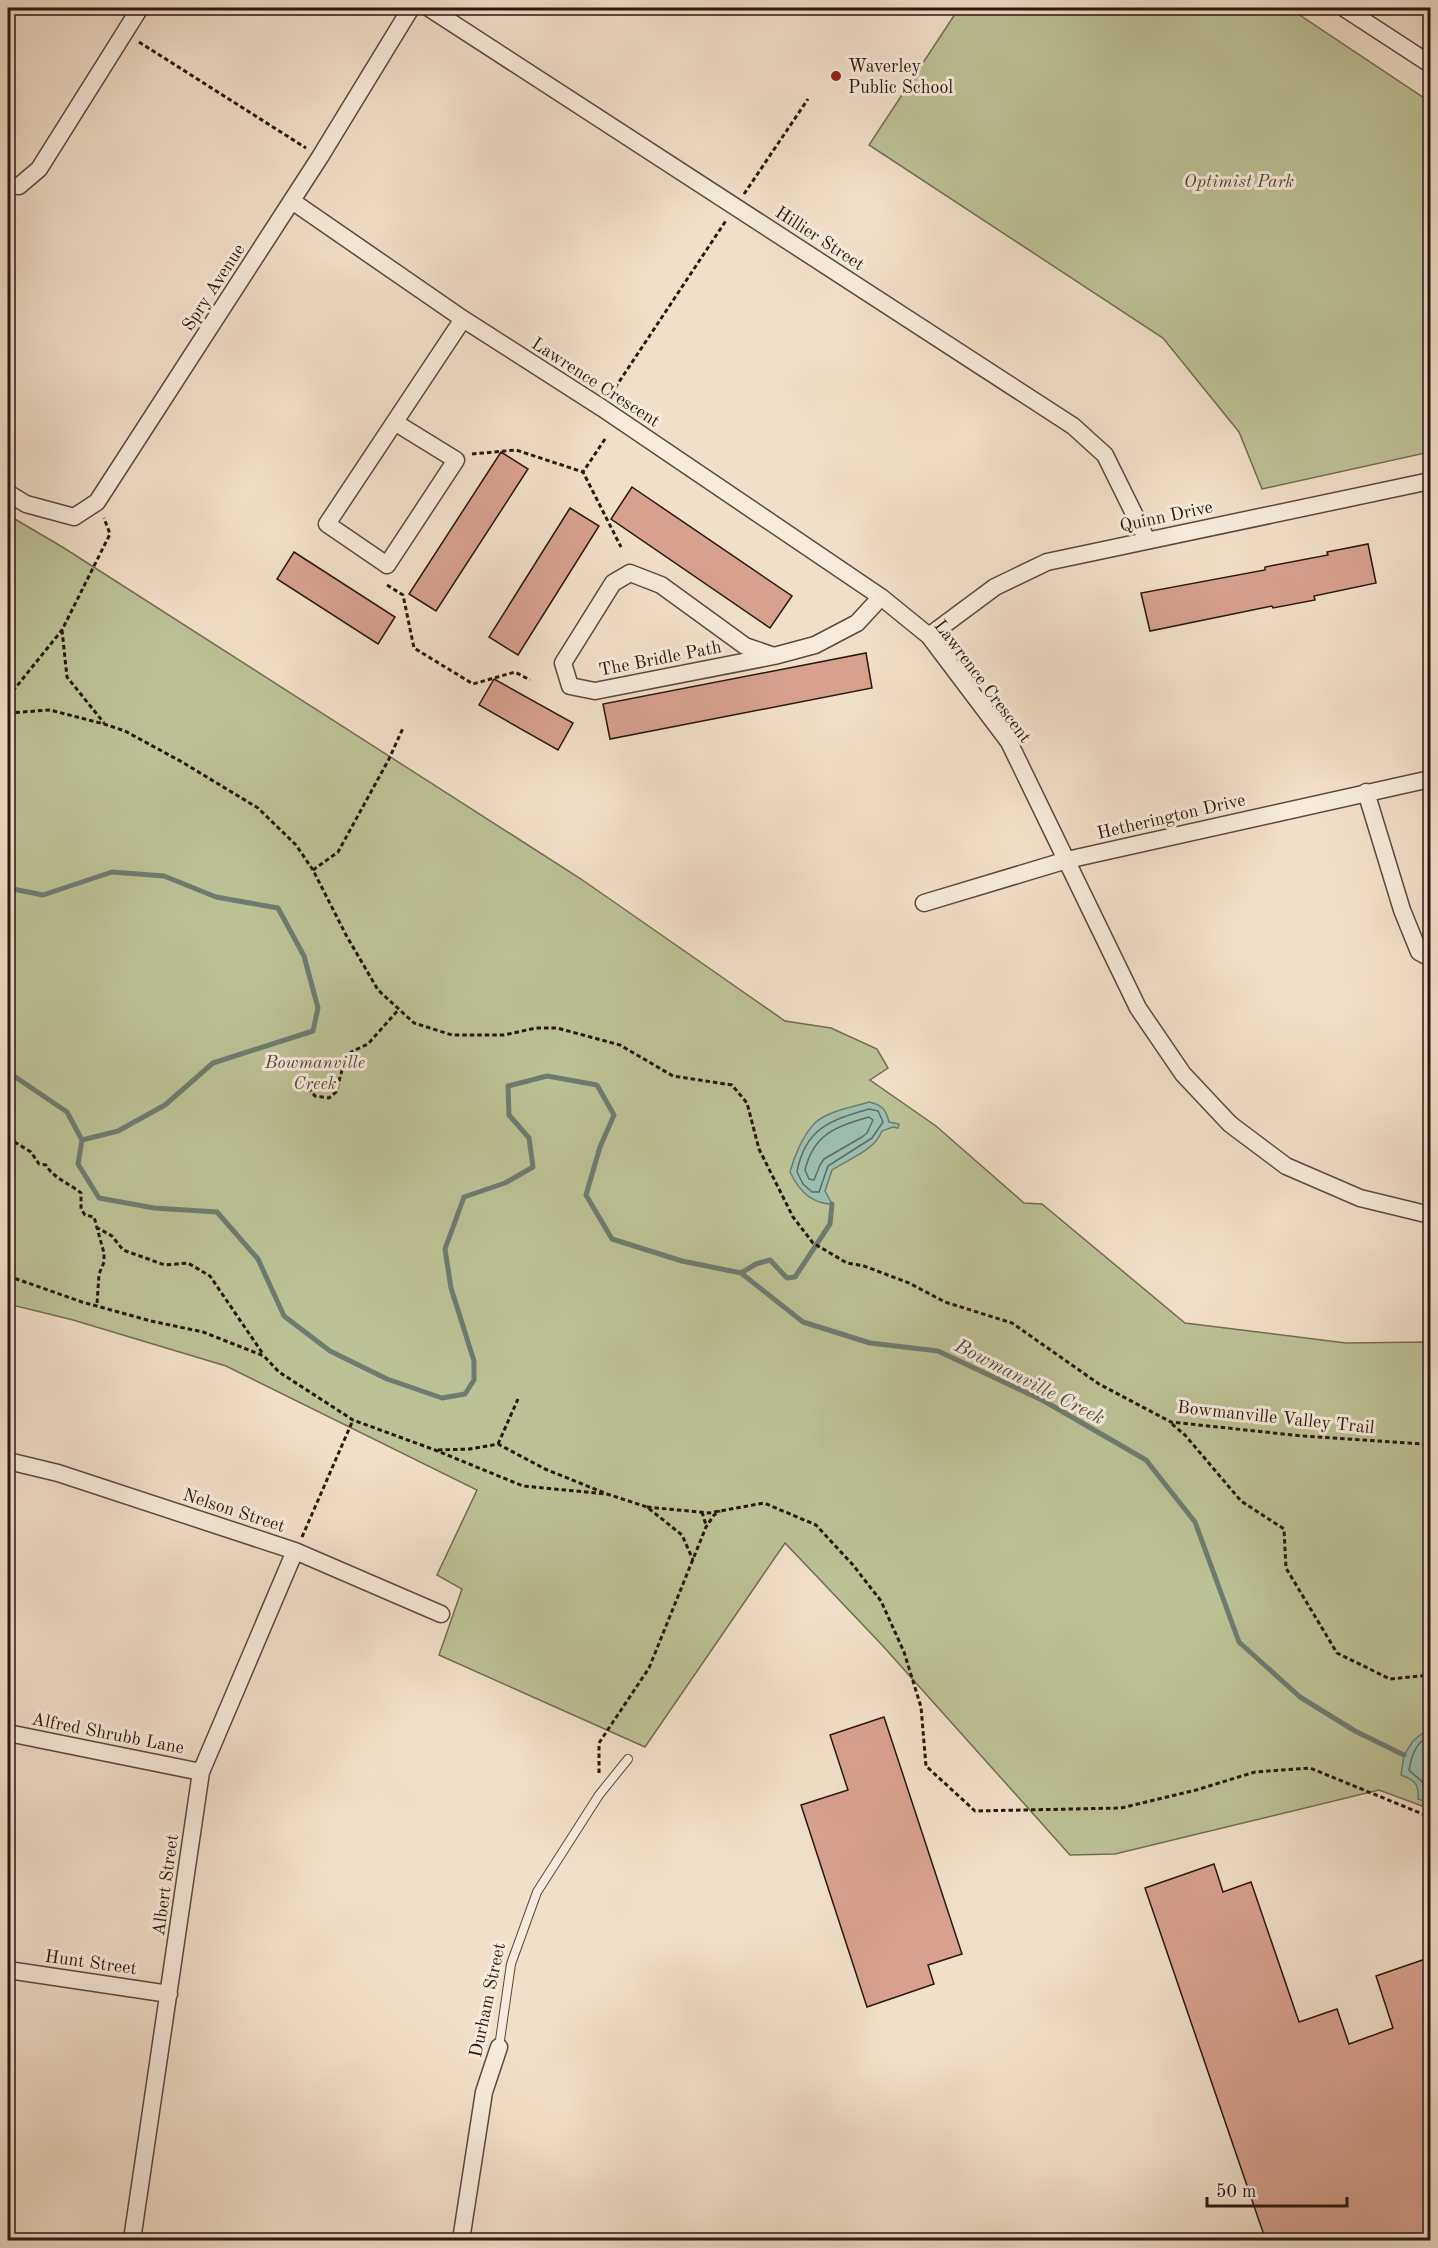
<svg xmlns="http://www.w3.org/2000/svg" width="1438" height="2248" viewBox="0 0 1438 2248" font-family="'Old Standard TT',serif">
<style>
.green{fill:#bcc295;stroke:#726c52;stroke-width:1.5}
.water{fill:#9cbeb0;stroke:#6e7b70;stroke-width:1.5}
.lines{fill:none;stroke-linecap:round;stroke-linejoin:round}
.shore{stroke:#626a60;stroke-width:1.5}
.stream{stroke:#6e7b70;stroke-width:5}
.building{fill:#d8a18e;stroke:#291710;stroke-width:1.5}
.lane-casing{stroke:#5b493e;stroke-width:10}
.street-casing{stroke:#5b493e;stroke-width:19}
.path{stroke:#291710;stroke-width:3;stroke-dasharray:4.5 3;stroke-linecap:butt}
.lane{stroke:#f6ebdc;stroke-width:8}
.street{stroke:#f6ebdc;stroke-width:16}
.poi-dot{fill:#8f2418;stroke:#f6ebdc;stroke-width:2}
.labels{text-anchor:middle;stroke-width:6;stroke-linejoin:round;paint-order:stroke}
.poi-label{font-size:18px;fill:#291710;stroke:#f6ebdc;text-anchor:start}
.park-label{font-size:18px;font-style:italic;fill:#554a38;stroke:#f6ebdc}
.street-label{font-size:18px;fill:#291710;stroke:#f6ebdc}
.water-label{font-size:20px;font-style:italic;fill:#515148;stroke:#f6ebdc}
</style>
<rect width="100%" height="100%" fill="#f1e0c9"/>
<filter id="stains"><feTurbulence type="fractalNoise" baseFrequency=".00333" numOctaves="4"/><feColorMatrix values="0 0 0 0 .2 0 0 0 0 .09 0 0 0 0 .02 0 0 0 .5 -.17"/></filter>
<radialGradient id="worn" r=".72"><stop offset=".6" stop-color="#630" stop-opacity="0"/><stop offset="1" stop-color="#630" stop-opacity=".3"/></radialGradient>
<path class="green" d="M959,8H1289L1430,102V452L1262,489L1239,432L1163,338L869,145Z
M8,515L64,548L581,879L785,1021L831,1028L877,1049L888,1068L870,1080L936,1126L1024,1203L1042,1204L1185,1323L1346,1343L1430,1342V1809L1379,1790L1115,1854L1070,1855L882,1645L785,1543L645,1747L439,1655L462,1589L437,1575L477,1490L226,1366L73,1320L8,1304Z"/>
<path class="water" d="M869,1102C882,1105 886,1109 889,1122L899,1124L898,1128L893,1127L882,1131C874,1151 850,1158 832,1170L825,1191L832,1204C811,1204 798,1189 790,1172C794,1156 804,1133 816,1122C829,1111 853,1107 869,1102Z
M1430,1727V1803L1418,1799C1419,1784 1415,1780 1401,1775L1404,1755L1413,1741Z"/>
<g class="lines">
<path class="shore" d="M869,1109L878,1111L883,1122L872,1138L828,1166L819,1192H812L803,1184L797,1172C805,1128 831,1120 869,1109Z
M869,1117L873,1120L867,1133L862,1137L824,1159L820,1165L814,1180L809,1179L805,1170C814,1133 836,1127 869,1117Z
M1430,1734C1416,1744 1412,1753 1409,1770C1418,1780 1424,1777 1425,1794L1430,1796"/>
<path class="stream" d="M8,888L43,895L112,872L164,876L216,897L278,908L304,956L318,1008L313,1031L213,1063L165,1105L118,1131L82,1140L78,1164L99,1198L154,1208L217,1212L258,1259L284,1316L330,1351L387,1379L442,1398L465,1394L474,1380V1361L451,1288L445,1249L464,1197L505,1183L533,1167L529,1138L509,1115L508,1086L547,1076L597,1085L614,1115L600,1147L586,1195L612,1239L682,1261L741,1273L803,1322L870,1343L938,1351L1044,1401L1146,1460L1195,1522L1239,1642L1300,1697L1355,1731L1404,1755
M8,1072L67,1112L82,1140
M741,1273L756,1264L770,1260L787,1278L795,1277L830,1224L832,1204"/>
</g>
<path class="building" d="M501,452L528,469L436,611L409,594Z
M632,487L792,596L770,628L611,519Z
M570,508L599,526L518,655L489,637Z
M1368,544L1376,583L1314,596L1315,600L1273,608L1272,606L1150,631L1141,593L1265,570V567L1328,555L1327,552Z
M294,552L395,617L378,644L277,579Z
M866,653L872,688L610,739L603,704Z
M494,679L573,723L558,750L479,705Z
M884,1717L962,1954L928,1965L934,1984L867,2007L801,1805L848,1790L830,1735Z
M1214,1864L1223,1892L1251,1882L1299,2022L1337,2009L1349,2044L1393,2028L1376,1976L1431,1957V2241H1266L1145,1888Z"/>
<g class="lines">
<g class="lane-casing">
<path id="lane" d="M499,2047L511,1964L537,1892L599,1795L628,1759"/>
</g>
<g class="street-casing">
<path id="street" d="M429,8L1073,426L1105,455L1147,540
M1344,8L1430,64
M8,185L19,186L39,169L140,8
M292,201L463,319L602,408L881,597L929,636L1009,742L1138,1008L1183,1074L1230,1124L1286,1166L1360,1198L1430,1215
M396,423L456,460L387,565L327,524L463,319
M8,493L26,504L74,517L97,502L320,157L411,8
M929,636L995,587L1047,562L1430,481
M774,656L745,646L661,585L630,573L613,583L563,663L570,686L595,691L774,656L815,645L857,623L881,597
M1366,792L1402,910L1419,952L1430,958
M924,903L1067,860L1430,779
M8,1461L58,1473L295,1551L441,1614
M8,1733L201,1772
M8,1970L169,1994
M132,2240L201,1772L295,1551
M461,2240L484,2092L499,2047"/>
</g>
<path class="path" d="M139,42L306,148
M744,194L808,99
M611,394L727,219
M605,439L583,472L621,547
M472,454L516,450L583,472
M387,585L403,595L414,648L473,684L515,672L530,680
M62,630L67,677L104,723
M8,697L62,630L110,534L104,518
M8,713L50,710L104,724L125,731L182,762L258,808L296,845L313,870L346,935L378,990L414,1023L452,1035H504L536,1028H557L620,1045L673,1076L732,1085L747,1103L759,1149L793,1217L813,1243L847,1263L864,1266L909,1283L945,1302L1012,1323L1099,1384L1171,1422L1302,1436L1423,1444L1430,1448
M313,870L338,852L389,759L403,728
M296,1081L303,1082L315,1096L329,1098L336,1092L344,1063L351,1052L368,1044L399,1009
M8,1138L31,1152L39,1164L46,1165C52,1177 70,1184 81,1193V1209L85,1215L94,1217L104,1253V1262L99,1274L97,1304
M96,1227L112,1236L123,1250L165,1265L188,1263L210,1276L263,1354
M8,1276L82,1302L151,1321L203,1332L264,1356L279,1372L353,1420L435,1450L523,1486L607,1494
M1172,1424L1185,1435L1241,1501L1284,1529L1286,1568L1337,1653L1390,1679L1430,1675
M498,1444L518,1399
M438,1450L470,1449L498,1444L545,1469L607,1494L647,1507L682,1535L693,1560
M647,1507L709,1513L764,1503L816,1525L853,1565L881,1601L904,1652L921,1707L926,1766L975,1811L1121,1808L1196,1790L1255,1772L1310,1768L1430,1817
M702,1512L706,1525
M302,1537L353,1420
M599,1773V1743L649,1668L706,1527L714,1515L720,1511"/>
<use href="#lane" class="lane"/>
<use href="#street" class="street"/>
</g>
<circle class="poi-dot" cx="836" cy="76" r="6"/>
<g class="labels">
<g class="poi-label">
<text x="848" y="72">Waverley<tspan x="848" dy="21">Public School</tspan></text>
</g>
<g class="park-label">
<text x="1239" y="187">Optimist Park</text>
<text x="315" y="1068">Bowmanville<tspan x="315" dy="21">Creek</tspan></text>
</g>
<g class="street-label">
<text transform="translate(820 238) rotate(33)" y="6">Hillier Street</text>
<text transform="translate(213 287) rotate(-57)" y="6">Spry Avenue</text>
<text transform="translate(596 382) rotate(33)" y="6">Lawrence Crescent</text>
<text transform="translate(1166 516) rotate(-12)" y="6">Quinn Drive</text>
<text transform="translate(660 658) rotate(-11)" y="6">The Bridle Path</text>
<text transform="translate(983 681) rotate(53)" y="6">Lawrence Crescent</text>
<text transform="translate(1171 816) rotate(-13)" y="6">Hetherington Drive</text>
<text transform="translate(1276 1417) rotate(6)" y="6">Bowmanville Valley Trail</text>
<text transform="translate(234 1510) rotate(18)" y="6">Nelson Street</text>
<text transform="translate(108 1733) rotate(11)" y="6">Alfred Shrubb Lane</text>
<text transform="translate(165 1885) rotate(-82)" y="6">Albert Street</text>
<text transform="translate(91 1962) rotate(8)" y="6">Hunt Street</text>
<text transform="translate(487 2000) rotate(-78)" y="6">Durham Street</text>
</g>
<g class="water-label">
<text transform="translate(1030 1381) rotate(27)" y="7">Bowmanville Creek</text>
</g>
</g>
<rect width="1438" height="2248" fill="none" stroke="#f1e0c9" stroke-width="30"/>
<rect x="9" y="9" width="1420" height="2230" fill="none" stroke="#291710" stroke-width="3"/>
<rect x="15" y="15" width="1408" height="2218" fill="none" stroke="#291710" stroke-width="1.5"/>
<path d="M1207 2197v9h140v-9" fill="none" stroke="#291710" stroke-width="3"/>
<text x="1216" y="2197" font-size="18" fill="#291710" stroke="#f6ebdc" stroke-width="4.5" paint-order="stroke">50 m</text>
<rect width="100%" height="100%" filter="url(#stains)"/>
<rect width="100%" height="100%" fill="url(#worn)"/>
</svg>
